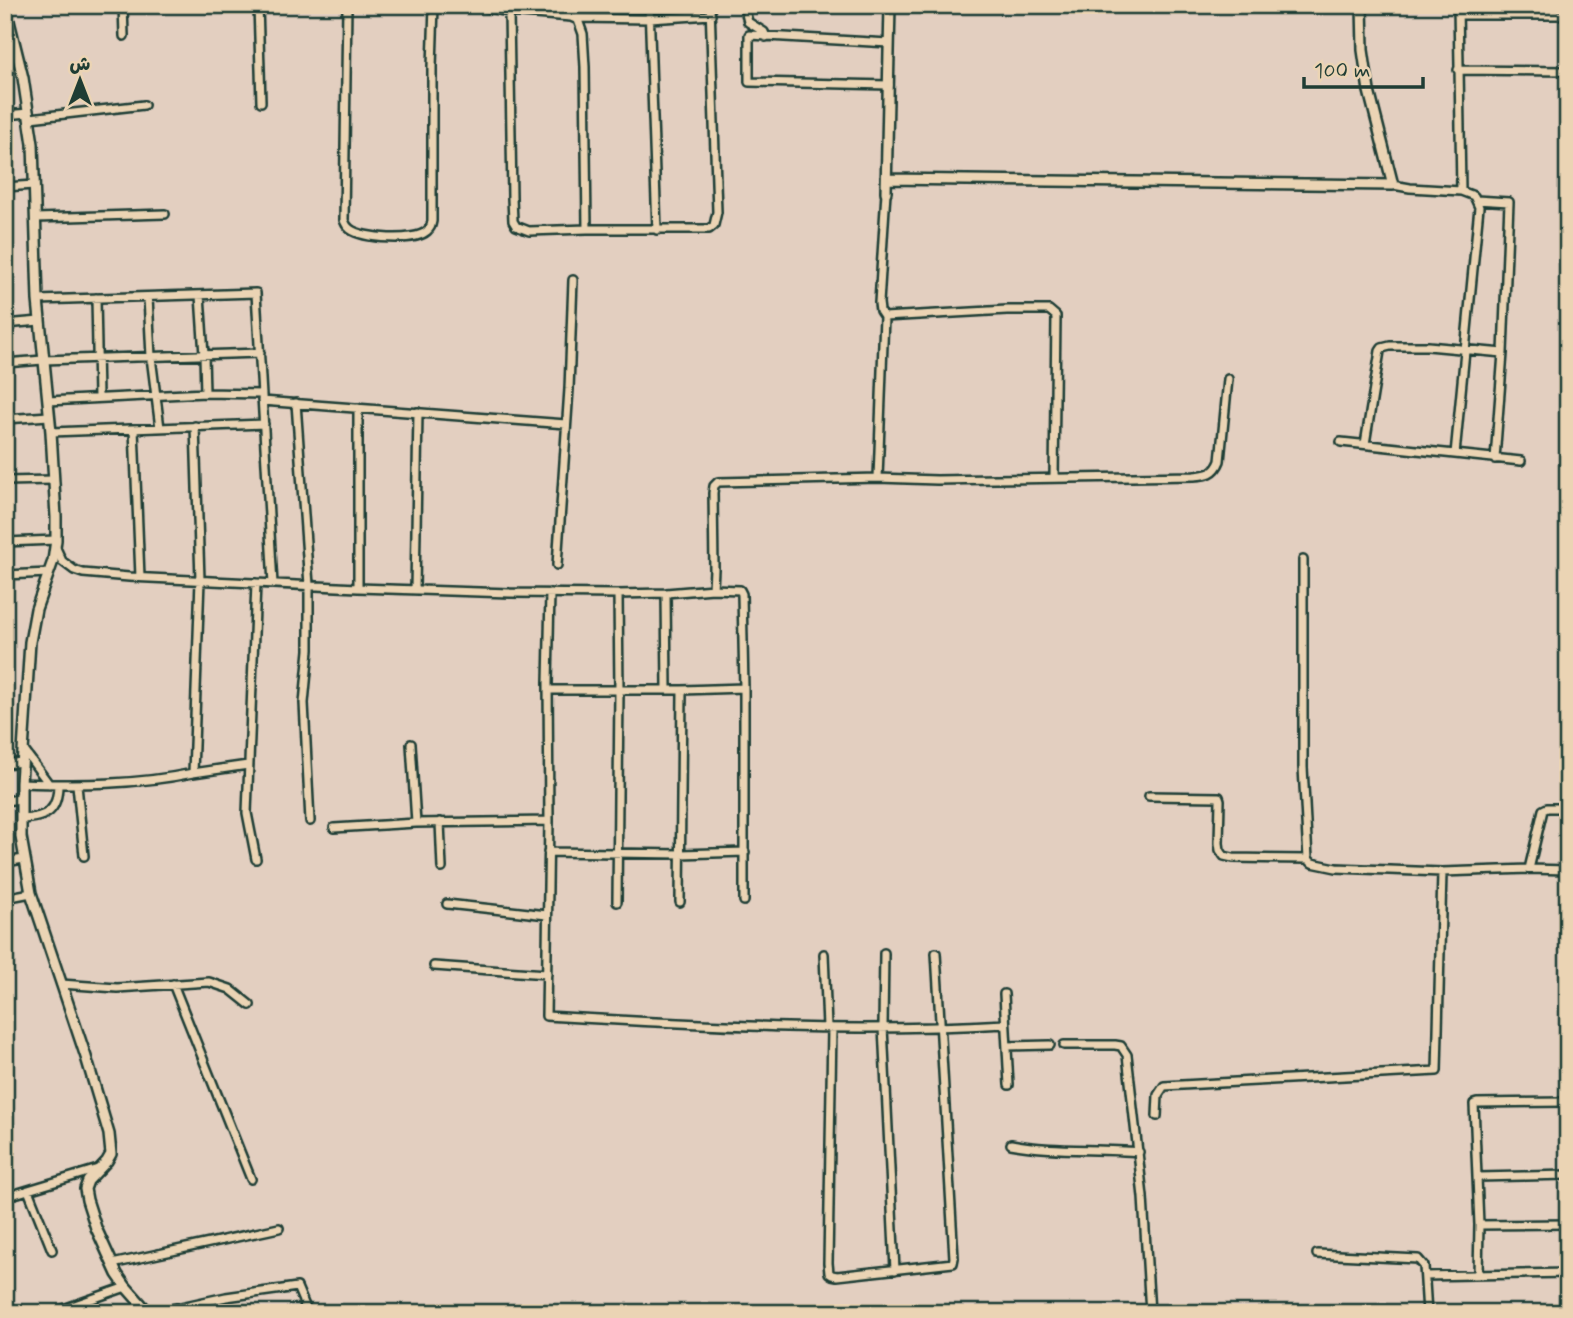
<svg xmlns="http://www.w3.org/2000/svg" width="1573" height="1318" viewBox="0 0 1573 1318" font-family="Mynerve,'Playpen Sans Arabic',sans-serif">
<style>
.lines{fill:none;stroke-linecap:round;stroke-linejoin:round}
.minor-casing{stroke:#1f3d34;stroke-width:12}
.tertiary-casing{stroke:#1f3d34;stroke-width:14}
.minor{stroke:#ebd4b4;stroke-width:7}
.tertiary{stroke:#ebd4b4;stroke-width:9}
</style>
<rect width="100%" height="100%" fill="#e3cfc0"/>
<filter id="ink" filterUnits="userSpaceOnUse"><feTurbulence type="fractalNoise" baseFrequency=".0143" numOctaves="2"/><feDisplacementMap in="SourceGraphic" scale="14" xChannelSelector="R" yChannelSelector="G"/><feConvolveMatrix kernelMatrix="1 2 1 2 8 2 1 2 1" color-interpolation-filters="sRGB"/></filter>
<g filter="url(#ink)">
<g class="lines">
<g class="minor-casing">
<path id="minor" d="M123,5L124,36
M258,5L261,102
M347,5L344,220C346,225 346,226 350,229C363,239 415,242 427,231C431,227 431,226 432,221V67L434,5
M474,5L509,12L571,17L578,20L583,34L585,67L587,229
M649,5L657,230
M744,5L748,22L764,32L766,37
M1458,5L1461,191
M509,12L512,198L513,221L516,226L529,231L587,229H709L714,225L717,212L710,5
M1458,15H1568
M576,18L650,19L711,15
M1458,70L1568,71
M889,85L749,82V35L889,43
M5,115L29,113
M30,118L144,105
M1393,185L1410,188L1461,191L1474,196L1479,207L1455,454
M5,187L34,185
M1476,200L1509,202L1503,353L1495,459
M36,218L165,214
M200,295L204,355L205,393
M148,297L151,357L160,428
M96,298L98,397
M38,300L256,293L273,584
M884,317L1007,310H1049L1056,316L1054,478
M5,324L40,321
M5,363L43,360L260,353
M48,401L205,393L262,394
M262,401L566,424
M296,403L309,585V650L304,703L310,821
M358,408V588
M5,419L49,416
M195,426L200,580L193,773L248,765
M134,429L140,577
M51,432L264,424
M1341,442L1521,461
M1365,444L1380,351L1382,348L1390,346H1428L1503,353
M878,478L884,317L880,311L879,303L886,192
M5,481L54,480
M5,542L56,540
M56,548L62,561L74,570L83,573L129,577L358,588L510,593L618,594L666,593L713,589L740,590L742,594L744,688V901
M1303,560V767L1308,859L1312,863L1336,868L1442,872L1529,869L1568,870
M557,565L569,389L573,280
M5,575L49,573
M256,583L247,813L256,859
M713,589L714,569L713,493L714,486L718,482L878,478L937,480L1194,476C1207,475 1215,474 1220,461L1228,379
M415,590L418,412
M666,593L667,690
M548,690H682L744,688
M411,744L416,823
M23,749L49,784
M5,764L22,762
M21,783C78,785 136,785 193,773
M77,785L84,856
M1149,796L1219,797L1220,800L1219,843L1220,850L1224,856L1233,858L1308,859
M5,801L20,799
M21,819C47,818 58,811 58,784
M549,821L548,683L550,593
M440,822L442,868
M334,828L416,823L549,821L546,1016C699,1025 853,1033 1005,1024
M548,852L681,854L745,852
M5,862L24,859
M1529,869L1543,810L1547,808H1568
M5,898L31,893
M617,902L619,690L618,594
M680,902L682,690
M447,904L547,915
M884,953L883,1027L895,1270
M824,954L827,1027
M434,966L547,974
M61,984L117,988L209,982L230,989L250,1005
M173,984L251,1179
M1004,994L1009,1085
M832,1028L828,1263L829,1273L832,1275L837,1276L953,1263L954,1258L936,953
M1064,1045H1115L1121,1046L1127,1055L1143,1197L1150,1313
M1007,1046L1050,1045
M1157,1116L1158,1095L1164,1086L1437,1071L1442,872
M1011,1144C1053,1152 1096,1148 1139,1152
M1478,1177L1568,1175
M28,1190L52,1250
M5,1197L98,1169
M1479,1225L1568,1224
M1317,1254L1418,1259L1424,1266L1427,1313
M112,1264L279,1228
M1478,1275L1479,1225L1474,1104L1477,1103L1568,1102
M1425,1276L1568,1273
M52,1313L126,1287
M153,1313L226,1297L297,1287L308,1313
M863,1313L890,1310L894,1313"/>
</g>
<g class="tertiary-casing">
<path id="tertiary" d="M5,5L23,78L33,144L38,300L51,432L56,517V540L53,561L36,609L30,642L21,783V837L31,893L86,1057L109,1134L111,1154L107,1161L88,1181L85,1189L87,1200L96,1228L117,1274L126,1287L149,1313
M887,179L1393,185L1369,91L1363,50L1362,5
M886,192L890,5"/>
</g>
<use href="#minor" class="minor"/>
<use href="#tertiary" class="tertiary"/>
</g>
</g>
<rect width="1573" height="1318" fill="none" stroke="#ebd4b4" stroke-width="28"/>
<rect x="14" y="14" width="1545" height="1290" fill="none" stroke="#1f3d34" stroke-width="2.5" filter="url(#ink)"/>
<g transform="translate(80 80)" stroke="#ebd4b4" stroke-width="5" paint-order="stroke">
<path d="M0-5L12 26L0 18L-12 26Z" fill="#1f3d34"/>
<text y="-10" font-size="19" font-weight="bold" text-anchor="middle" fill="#1f3d34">ش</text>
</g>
<path d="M1304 77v10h119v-10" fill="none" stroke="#1f3d34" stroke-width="3.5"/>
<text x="1314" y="77" font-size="21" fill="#1f3d34" stroke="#ebd4b4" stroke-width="5" paint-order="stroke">100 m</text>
</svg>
